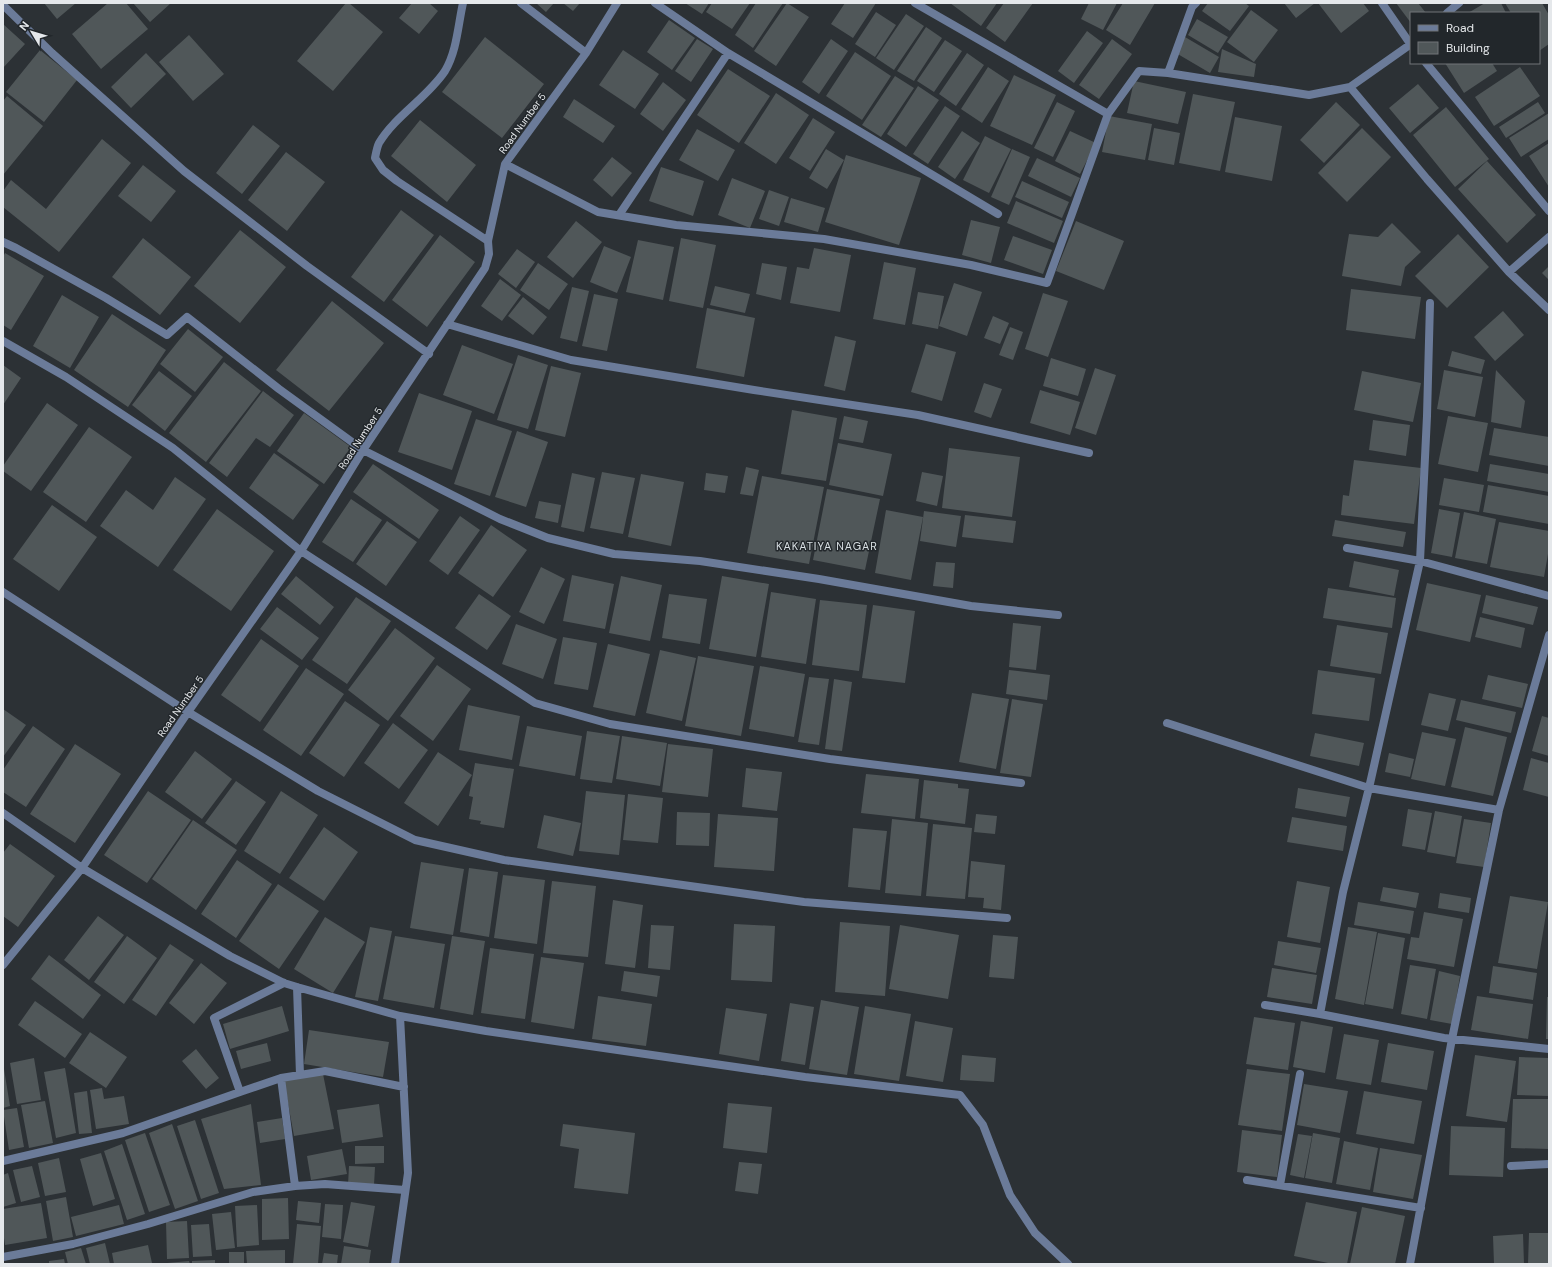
<svg xmlns="http://www.w3.org/2000/svg" width="1552" height="1267" viewBox="0 0 1552 1267" font-family="'DM Sans',sans-serif">
<style>
.building{fill:#505759}
.lines{fill:none;stroke-linecap:round;stroke-linejoin:round}
.street{stroke:#6b7b99;stroke-width:8}
.labels{text-anchor:middle;stroke-width:3;stroke-linejoin:round;paint-order:stroke}
.street-label{font-size:10px;fill:#e5e8eb;stroke:#22272b}
.neighbourhood-label{font-size:11px;letter-spacing:1px;fill:#d9e0e4;stroke:#22272b}
</style>
<rect width="100%" height="100%" fill="#2c3135"/>
<path class="building" d="M44,3H76L57,19Z
M108,3H126L148,29L101,69L72,34Z
M133,3H171L150,22Z
M346,3H349L383,32L333,91L297,61Z
M412,3H429L438,11L419,34L399,18Z
M536,3H554L546,12Z
M563,3H580L573,11Z
M685,3H709L702,14Z
M712,3H750L732,29L706,12Z
M756,3H783L753,48L735,35Z
M787,3L809,17L776,66L754,51Z
M845,3H876L853,38L831,24Z
M950,3H997L981,26Z
M1004,3H1033L1005,42L986,28Z
M1089,3H1117L1103,30L1081,19Z
M1123,3H1155L1130,45L1106,30Z
M1208,3H1245L1249,6L1230,31L1202,11Z
M1284,3H1315L1296,18Z
M1318,3H1363L1369,11L1341,33Z
M1396,3H1418L1426,13H1411V23Z
M1485,3H1501L1506,13H1468Z
M1505,3H1542L1549,15V44L1539,51V13H1511Z
M1251,10L1278,30L1254,62L1227,42Z
M876,12L896,25L875,57L855,44Z
M906,14L924,26L894,70L876,58Z
M1197,19L1228,37L1218,53L1188,35Z
M669,20L695,38L672,70L647,52Z
M3,24L25,44L3,68Z
M926,27L942,38L914,81L897,71Z
M1087,31L1103,43L1074,83L1058,71Z
M189,35L224,74L193,101L159,62Z
M485,37L544,84L502,138L442,92Z
M1185,37L1219,57L1210,73L1176,53Z
M697,39L713,49L691,82L675,71Z
M831,39L848,51L819,94L802,82Z
M1112,39L1132,54L1099,99L1079,85Z
M945,40L962,51L934,92L917,81Z
M1222,49L1256,64L1254,77L1218,72Z
M40,50L77,80L44,122L6,92Z
M623,50L659,74L635,109L599,85Z
M855,52L891,76L862,120L826,96Z
M146,53L166,74L131,108L111,87Z
M967,53L984,65L956,106L939,94Z
M1445,63H1492L1497,71L1464,93Z
M988,67L1009,81L982,123L961,109Z
M1520,67L1540,96L1494,126L1475,97Z
M728,69L770,96L739,143L697,115Z
M1014,75L1056,95L1032,145L990,126Z
M895,76L914,88L881,137L862,125Z
M1134,81L1186,92L1178,124L1127,113Z
M663,82L686,100L663,131L640,114Z
M1418,84L1439,108L1410,133L1389,108Z
M918,86L939,100L906,147L887,134Z
M776,93L809,115L776,164L744,143Z
M1193,94L1235,102L1220,171L1179,163Z
M7,96L43,126L3,175V101Z
M574,99L615,126L603,143L563,117Z
M1057,102L1075,111L1053,157L1034,148Z
M1336,102L1360,125L1324,163L1300,140Z
M1538,102L1545,113L1506,138L1499,127Z
M945,106L960,116L928,164L913,154Z
M1446,107L1489,159L1455,187L1413,135Z
M1549,113V139L1521,157L1509,138Z
M1109,116L1152,124L1145,160L1102,152Z
M1235,117L1282,126L1272,181L1225,172Z
M813,118L835,132L810,171L789,158Z
M420,120L476,165L447,202L391,156Z
M253,125L280,146L242,194L216,173Z
M1154,128L1180,133L1174,165L1148,160Z
M1362,128L1391,157L1347,202L1318,173Z
M697,129L735,150L718,181L679,160Z
M962,131L980,143L955,179L938,167Z
M1070,131L1096,143L1080,174L1055,161Z
M985,136L1011,149L989,193L963,180Z
M102,139L131,163L59,252L3,207V191L11,180L46,209Z
M1549,143V187L1529,156Z
M826,149L844,160L827,189L809,178Z
M1012,149L1030,157L1009,205L991,197Z
M286,152L325,182L287,231L248,200Z
M846,155L921,178L899,245L825,222Z
M612,157L632,173L612,197L593,180Z
M1037,158L1080,178L1071,197L1028,176Z
M1487,161L1536,215L1507,243L1458,189Z
M143,165L176,191L151,222L118,196Z
M661,167L704,181L693,216L649,201Z
M732,178L765,191L750,228L718,215Z
M1022,181L1069,202L1062,218L1015,197Z
M769,190L789,197L779,226L759,219Z
M791,198L825,208L818,232L784,222Z
M1016,201L1063,221L1054,243L1007,223Z
M401,210L434,235L384,302L351,277Z
M971,220L1000,227L991,263L962,255Z
M576,221L602,242L573,278L547,257Z
M1076,221L1124,241L1104,290L1056,271Z
M1392,223L1421,252L1405,267L1401,286L1342,276L1349,234L1378,237Z
M240,230L286,267L240,323L194,286Z
M1458,234L1489,267L1447,308L1415,276Z
M440,235L475,262L427,327L392,300Z
M1013,236L1052,250L1043,274L1004,260Z
M143,238L191,277L160,315L112,277Z
M681,238L716,245L703,308L669,301Z
M638,240L674,247L663,300L626,292Z
M604,246L631,257L617,293L590,282Z
M814,248L851,255L840,312L790,303L797,267L809,269Z
M517,249L535,262L516,288L498,274Z
M5,253L44,276L11,330L3,325V257Z
M884,262L916,268L905,325L873,319Z
M538,263L568,284L549,310L520,290Z
M762,263L787,267L781,300L756,294Z
M1549,266V280L1542,273Z
M500,279L521,295L502,321L481,306Z
M954,283L982,292L967,336L939,326Z
M715,286L750,294L745,313L710,305Z
M572,287L589,291L577,342L560,338Z
M1351,289L1421,297L1415,339L1346,330Z
M918,292L944,296L938,329L912,324Z
M1043,293L1068,301L1048,357L1025,349Z
M594,294L618,299L607,351L582,346Z
M62,295L99,317L70,368L33,346Z
M523,297L547,317L533,335L508,316Z
M332,301L384,343L329,411L276,370Z
M707,308L755,318L744,377L696,368Z
M1503,311L1524,335L1495,361L1474,337Z
M112,314L166,350L128,407L74,370Z
M993,316L1009,323L1000,344L984,338Z
M1010,327L1023,332L1013,360L999,355Z
M188,329L223,357L195,392L160,364Z
M835,336L856,341L845,391L824,386Z
M926,344L956,352L942,401L911,392Z
M462,345L513,364L494,414L443,395Z
M1452,351L1485,360L1481,374L1448,366Z
M518,355L548,365L528,429L497,420Z
M1051,358L1086,369L1078,396L1043,386Z
M224,362L261,391L206,462L169,433Z
M3,365L21,378L3,405Z
M551,366L581,373L565,437L535,430Z
M1095,368L1116,375L1096,435L1075,428Z
M1444,370L1483,377L1475,417L1437,409Z
M1496,370L1525,401L1521,428L1491,422Z
M159,371L192,396L165,431L132,405Z
M1362,371L1421,383L1413,422L1354,410Z
M984,383L1002,389L991,418L974,412Z
M1040,390L1080,402L1070,435L1030,423Z
M263,391L294,415L270,447L256,438L227,477L209,463Z
M419,393L472,411L452,470L398,452Z
M47,403L78,425L31,491L3,471V466Z
M792,410L837,418L826,481L781,474Z
M304,413L351,447L324,484L277,451Z
M844,416L868,421L863,443L839,439Z
M1448,416L1488,423L1478,472L1438,464Z
M476,419L512,431L490,496L454,484Z
M1373,420L1410,425L1406,456L1369,450Z
M89,427L132,457L86,522L43,492Z
M1494,428L1549,437V466L1489,455Z
M517,431L548,442L526,507L495,497Z
M838,443L892,454L883,496L829,485Z
M949,448L1020,457L1012,517L942,508Z
M274,453L319,485L293,520L249,488Z
M1354,460L1421,468L1414,524L1341,515L1343,495L1349,496Z
M373,464L439,510L419,539L353,492Z
M1490,464L1549,474V492L1487,481Z
M746,467L759,470L753,496L740,494Z
M602,472L635,478L623,534L590,528Z
M922,472L943,476L937,506L916,501Z
M572,473L595,478L584,532L561,527Z
M706,473L728,476L725,493L704,490Z
M641,474L684,482L671,546L628,537Z
M762,476L824,487L809,564L747,553Z
M175,477L206,499L158,567L100,526L126,490L153,510Z
M1444,478L1484,485L1479,512L1439,505Z
M1488,485L1549,496V524L1483,512Z
M827,489L880,499L865,570L813,560Z
M351,499L382,520L353,562L322,542Z
M539,501L561,505L558,523L535,518Z
M52,505L97,537L59,591L13,559Z
M217,509L274,551L231,611L173,570Z
M1439,509L1460,513L1452,557L1431,553Z
M886,510L923,517L911,580L875,573Z
M924,511L961,516L956,547L920,541Z
M1464,512L1496,519L1487,564L1455,558Z
M965,515L1016,521L1013,543L962,537Z
M460,516L480,530L448,575L429,561Z
M1335,520L1406,532L1403,547L1332,536Z
M387,521L417,542L386,586L356,564Z
M1499,522L1549,531V548L1544,577L1490,567Z
M491,525L527,550L493,597L458,573Z
M1354,561L1399,570L1394,596L1349,587Z
M936,562L955,563L953,588L933,586Z
M541,567L565,579L544,624L519,612Z
M572,575L614,584L605,629L563,621Z
M296,576L334,607L320,625L281,594Z
M621,576L662,585L650,641L609,633Z
M722,576L769,584L756,657L709,649Z
M1427,583L1481,595L1470,642L1416,630Z
M1328,588L1396,598L1392,628L1323,618Z
M771,592L816,599L806,664L761,657Z
M479,594L511,616L487,650L455,628Z
M669,594L707,599L700,644L662,638Z
M1486,595L1538,607L1533,625L1482,613Z
M356,597L391,621L347,684L312,660Z
M820,600L867,605L859,671L812,665Z
M873,605L915,611L905,683L862,678Z
M277,607L319,638L302,660L260,629Z
M1480,617L1525,628L1521,648L1475,637Z
M1013,623L1041,626L1036,670L1009,667Z
M516,624L557,639L543,679L502,664Z
M1337,625L1388,633L1381,674L1330,666Z
M395,628L435,658L388,721L348,690Z
M563,637L597,643L588,690L554,684Z
M261,639L299,666L260,722L221,695Z
M608,644L650,654L635,716L593,707Z
M660,650L696,658L682,721L646,713Z
M698,656L754,666L741,736L685,726Z
M437,665L471,689L433,741L400,716Z
M760,666L805,674L794,737L749,729Z
M306,668L344,694L301,756L263,730Z
M1009,670L1050,675L1047,700L1006,694Z
M1318,670L1375,678L1369,721L1312,714Z
M1488,675L1528,684L1522,708L1482,699Z
M809,677L829,679L819,745L798,742Z
M834,679L852,682L842,751L825,749Z
M972,693L1009,699L996,769L959,762Z
M1429,693L1456,699L1448,731L1421,725Z
M1012,699L1043,704L1031,777L1000,773Z
M1461,700L1516,712L1511,733L1456,720Z
M345,701L380,725L344,777L309,753Z
M468,705L520,716L512,760L459,750Z
M3,709L26,725L3,757Z
M1542,716L1549,718V756L1532,751Z
M393,723L428,750L399,789L364,763Z
M33,726L65,749L26,807L3,792V770Z
M527,726L582,736L575,776L519,766Z
M1465,727L1507,737L1493,796L1451,787Z
M587,731L620,736L612,783L580,779Z
M1422,732L1456,739L1445,786L1411,779Z
M1315,733L1364,743L1359,766L1310,756Z
M622,736L667,743L660,786L616,779Z
M75,744L121,774L75,843L30,814Z
M668,744L713,749L708,797L662,792Z
M195,751L232,779L202,819L165,792Z
M438,752L472,775L438,826L404,803Z
M1389,753L1414,759L1410,777L1385,772Z
M1531,758L1549,763V797L1523,790Z
M475,763L514,769L504,828L480,824L481,821L469,819L473,797L469,796Z
M746,768L782,772L777,811L742,807Z
M866,774L919,779L915,819L861,813Z
M924,780L958,784V788L969,789L965,824L920,818Z
M236,781L266,802L236,845L205,823Z
M1298,788L1350,797L1346,817L1295,808Z
M148,791L191,820L147,883L104,855Z
M281,791L318,815L280,874L244,851Z
M586,791L625,795L619,855L579,851Z
M628,794L663,798L658,843L623,840Z
M1408,809L1432,813L1425,850L1402,846Z
M1435,811L1462,816L1455,857L1427,852Z
M677,812L710,813L709,846L676,845Z
M718,814L778,818L774,871L714,867Z
M976,814L997,816L995,834L974,832Z
M544,815L581,823L573,856L537,848Z
M1292,817L1347,826L1343,851L1287,842Z
M892,819L928,823L921,896L885,893Z
M1464,819L1491,823L1484,867L1456,863Z
M193,820L237,850L196,910L152,879Z
M933,824L972,828L965,899L926,896Z
M324,827L358,852L324,901L289,878Z
M853,828L887,831L880,890L848,887Z
M10,844L55,876L18,927L3,916V853Z
M237,860L272,884L236,938L201,914Z
M971,861L1005,865L1001,910L983,908L984,898L968,897Z
M421,862L464,869L453,935L410,928Z
M469,868L498,872L489,937L460,932Z
M503,875L545,880L537,944L494,938Z
M552,881L596,886L588,957L543,953Z
M1297,881L1330,887L1320,943L1287,937Z
M278,884L319,911L279,969L239,941Z
M1383,887L1419,893L1416,908L1380,901Z
M1440,893L1471,898L1469,913L1438,908Z
M1510,896L1548,902L1537,969L1498,963Z
M613,900L643,905L635,968L605,964Z
M1358,902L1414,911L1410,934L1354,925Z
M1424,912L1463,919L1454,967L1407,959L1411,937L1419,938Z
M98,916L124,935L89,980L64,960Z
M325,917L365,942L333,993L294,969Z
M840,922L890,926L885,996L835,992Z
M734,924L775,926L772,982L731,980Z
M651,925L674,926L670,970L648,968Z
M900,925L959,935L948,999L889,989Z
M370,927L392,931L378,1001L355,997Z
M1348,927L1377,932L1364,1005L1335,999Z
M1378,933L1405,938L1393,1009L1365,1004Z
M993,935L1018,937L1014,979L989,977Z
M127,936L157,958L124,1004L94,982Z
M395,936L445,944L434,1008L383,999Z
M452,936L485,941L473,1015L440,1009Z
M1278,941L1321,948L1316,973L1274,965Z
M170,944L194,960L156,1016L132,1000Z
M490,948L534,954L525,1019L481,1013Z
M49,955L101,995L83,1019L31,979Z
M541,957L584,963L574,1029L531,1022Z
M201,963L227,983L194,1024L169,1003Z
M1410,965L1436,969L1427,1019L1401,1014Z
M1493,966L1537,973L1533,1000L1489,993Z
M1272,968L1317,975L1312,1004L1267,997Z
M624,971L660,976L657,997L621,991Z
M1439,971L1460,976L1452,1024L1430,1020Z
M598,996L652,1004L646,1046L592,1039Z
M1477,996L1533,1004L1528,1039L1471,1030Z
M1547,997H1549V1039H1546Z
M821,1000L859,1007L847,1075L809,1069Z
M35,1001L82,1034L65,1058L18,1025Z
M790,1003L814,1007L805,1065L781,1061Z
M282,1006L289,1031L230,1049L223,1024Z
M865,1006L911,1014L899,1081L854,1074Z
M726,1008L767,1014L759,1061L719,1054Z
M1254,1017L1295,1023L1288,1070L1246,1064Z
M915,1021L953,1028L943,1082L906,1076Z
M1301,1021L1333,1027L1325,1073L1293,1067Z
M309,1030L389,1042L383,1077L304,1064Z
M90,1032L127,1057L106,1088L69,1063Z
M1344,1034L1379,1040L1371,1085L1336,1079Z
M267,1043L271,1061L241,1069L236,1051Z
M1388,1043L1434,1051L1427,1090L1381,1082Z
M196,1049L219,1078L206,1089L182,1061Z
M962,1055L996,1058L994,1082L960,1080Z
M1475,1055L1516,1061L1507,1122L1466,1116Z
M1519,1057L1549,1058V1096L1517,1095Z
M34,1058L41,1100L17,1104L10,1063Z
M65,1068L76,1133L56,1138L44,1072Z
M4,1069L10,1106L3,1108V1070Z
M1247,1069L1290,1074L1282,1131L1238,1125Z
M323,1074L334,1129L294,1136L284,1081Z
M1304,1084L1348,1091L1340,1133L1297,1125Z
M102,1088L104,1099L124,1096L129,1124L96,1129L90,1090Z
M87,1091L92,1133L79,1134L74,1093Z
M1364,1091L1422,1101L1414,1144L1356,1134Z
M1513,1099H1549V1149L1511,1148Z
M45,1101L53,1143L29,1148L21,1105Z
M728,1103L772,1107L767,1153L723,1148Z
M251,1104L261,1185L224,1189L201,1119Z
M379,1104L383,1137L342,1143L337,1110Z
M17,1108L24,1147L9,1150L3,1110Z
M282,1118L285,1139L260,1143L257,1122Z
M195,1120L219,1193L201,1199L177,1126Z
M172,1124L198,1201L175,1209L149,1133Z
M563,1124L635,1133L628,1194L574,1188L579,1149L560,1146Z
M1451,1126L1505,1128L1503,1177L1449,1175Z
M1242,1130L1282,1135L1277,1177L1237,1172Z
M145,1133L170,1205L149,1212L125,1140Z
M1313,1133L1340,1138L1332,1183L1305,1178Z
M1298,1134L1312,1136L1304,1178L1290,1175Z
M1344,1141L1378,1148L1370,1190L1336,1184Z
M122,1144L145,1214L127,1220L104,1151Z
M355,1146H384V1163L355,1164Z
M1380,1148L1422,1155L1413,1199L1373,1192Z
M342,1149L347,1174L311,1180L307,1156Z
M101,1153L115,1199L93,1206L80,1159Z
M59,1158L66,1192L45,1196L38,1163Z
M739,1162L762,1164L758,1194L735,1191Z
M32,1166L40,1197L21,1202L13,1170Z
M349,1166L375,1167L374,1185H348Z
M8,1173L16,1203L3,1207V1175Z
M66,1197L73,1237L53,1241L46,1201Z
M288,1198L289,1239L262,1240V1199Z
M298,1201L321,1203L319,1223L296,1220Z
M351,1202L375,1206L368,1247L343,1242Z
M1306,1202L1357,1212L1347,1264H1333L1294,1256Z
M41,1203L47,1238L5,1245L3,1231V1209Z
M325,1204L343,1205L341,1239L322,1237Z
M119,1205L124,1224L76,1236L71,1217Z
M257,1205L259,1245L237,1247L235,1206Z
M1362,1207L1405,1216L1395,1264H1350Z
M231,1212L235,1248L216,1250L212,1214Z
M187,1221L189,1258L167,1259L166,1222Z
M209,1224L212,1256L193,1257L191,1225Z
M297,1224L321,1226L318,1264H293Z
M1529,1233H1549V1264H1528Z
M1523,1234L1524,1264H1494L1493,1236Z
M105,1243L110,1264H90L86,1248Z
M148,1245L152,1263L114,1264L112,1253Z
M344,1246L371,1250L369,1264H341Z
M81,1248L86,1264H68L65,1252Z
M285,1250V1264H247L246,1251Z
M229,1252H244V1264H229Z
M324,1253L338,1255L337,1264H322Z
M64,1259L65,1264H49V1261Z
M215,1260V1264H192V1261Z
M189,1261L190,1264H167V1263Z"/>
<g class="lines">
<path class="street" d="M463,3C458,25 457,51 445,71C427,98 396,115 379,143C377,147 376,153 375,158L383,170L397,181L488,241
M521,3L586,53
M655,3L728,53L998,214
M915,3L1108,114
M1382,3L1411,45
M3,5L52,53L184,171L307,266L429,354
M1447,13L1459,3
M1426,63L1549,211
M1168,73L1192,7L1196,3
M1350,87L1427,179L1509,272L1549,310
M505,164L598,212L676,225L824,239L971,265L1047,283L1108,114L1139,71L1168,73L1309,95L1350,87L1411,44
M619,215L728,53
M3,242L16,248L106,298L167,335L187,317L279,389L363,450L500,519L548,538L614,554L700,561L819,579L971,606L1058,615
M1509,272L1549,237
M447,324L571,360L754,390L918,415L1089,453
M3,341L66,377L173,448L301,551L535,703L610,724L830,759L1021,783
M1347,548L1420,561L1549,596
M3,592L188,712L318,791L415,840L504,860L804,902L1007,918
M1167,723L1369,788L1499,810
M3,813L82,868L230,956L284,983L297,987L400,1016L486,1031L805,1077L960,1095L983,1125L1010,1195L1035,1233L1068,1264
M3,965L82,868L188,712L301,551L363,450L485,268L489,254L488,241L505,164L586,53L617,3
M297,987L300,1075
M1265,1005L1320,1014L1444,1038L1549,1049
M1320,1014L1343,892L1369,788L1420,561L1427,416L1430,303
M281,1078L325,1071L404,1087
M240,1092L281,1078L295,1186
M3,1161L123,1133L240,1092L214,1018L284,983
M1511,1166L1549,1164
M1247,1180L1421,1208
M1280,1185L1300,1074
M3,1257L73,1244L148,1224L253,1192L295,1186L325,1184L405,1190
M395,1264L408,1173L400,1016
M1410,1264L1452,1039L1499,810L1549,635"/>
</g>
<g class="labels">
<g class="street-label">
<text transform="translate(522 123) rotate(-54)" y="4">Road Number 5</text>
<text transform="translate(360 438) rotate(-57)" y="4">Road Number 5</text>
<text transform="translate(180 706) rotate(-55)" y="4">Road Number 5</text>
</g>
<g class="neighbourhood-label">
<text x="827" y="550">KAKATIYA NAGAR</text>
</g>
</g>
<rect width="1552" height="1267" fill="none" stroke="#e5e8eb" stroke-width="8"/>
<rect x="1410" y="12" width="130" height="52" fill="#22272b" stroke="#707478"/>
<rect x="1418" y="25" width="20" height="6" fill="#6b7b99" stroke="#707478"/>
<text x="1446" y="32" font-size="12" fill="#e5e8eb">Road</text>
<rect x="1418" y="42" width="20" height="12" fill="#505759" stroke="#707478"/>
<text x="1446" y="52" font-size="12" fill="#e5e8eb">Building</text>
<g transform="translate(32 32) rotate(308)" stroke="#22272b" stroke-width="3" paint-order="stroke">
<path d="M0-3L7 15L0 10L-7 15Z" fill="#e5e8eb"/>
<text y="-6" font-size="11" font-weight="bold" text-anchor="middle" fill="#e5e8eb">N</text>
</g>
</svg>
